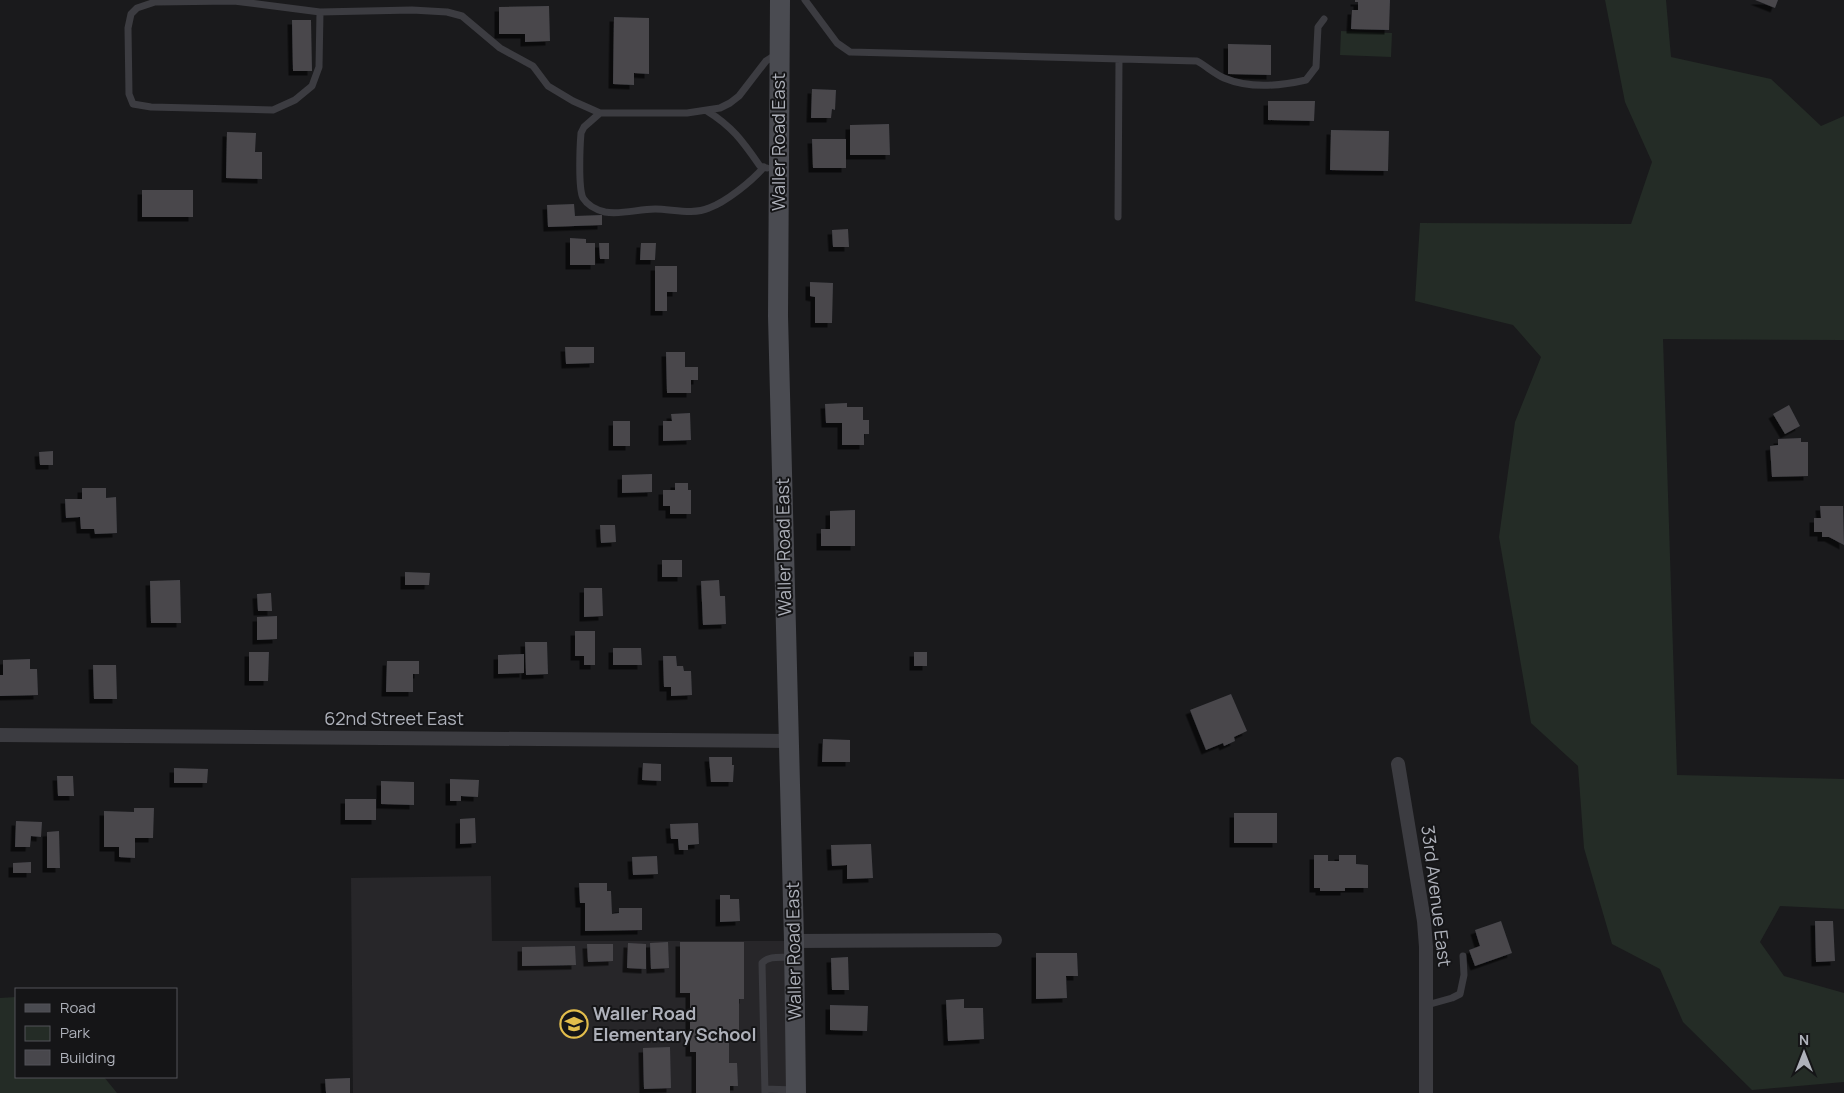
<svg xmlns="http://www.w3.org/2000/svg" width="1844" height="1093" viewBox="0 0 1844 1093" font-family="Manrope,sans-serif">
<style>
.built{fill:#272629}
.green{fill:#242c26}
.building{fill:#48474c;filter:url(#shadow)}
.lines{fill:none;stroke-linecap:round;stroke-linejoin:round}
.lane{stroke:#3c3c41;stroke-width:7}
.street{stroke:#3c3c41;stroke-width:14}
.secondary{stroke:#4a4b51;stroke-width:20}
.labels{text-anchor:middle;stroke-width:4;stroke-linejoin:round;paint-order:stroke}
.street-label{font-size:18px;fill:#aeb1ba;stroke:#151517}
.poi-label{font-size:18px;font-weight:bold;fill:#aeb1ba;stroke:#151517;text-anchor:start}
</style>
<defs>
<filter id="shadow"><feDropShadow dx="-4.5" dy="4.5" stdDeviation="0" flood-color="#0009"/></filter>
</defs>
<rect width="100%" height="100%" fill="#1a1a1c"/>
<path class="built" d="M491,876L492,941H794L796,1093H353L351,878Z"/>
<path class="green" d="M1605,0H1666L1671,57L1771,79L1821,126L1844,116V340L1663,339L1677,775L1844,779V909L1780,906L1760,942L1784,976L1844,993V1082L1752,1090L1683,1022L1660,969L1612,944L1584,848L1578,766L1531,723L1499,537L1515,422L1541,357L1513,325L1415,301L1420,223L1631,224L1652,162L1625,102Z
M1341,31L1392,33L1391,57L1340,55Z
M16,997V1077H104L117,1093H0V998Z"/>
<path class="building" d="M1355,0H1390L1389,30L1351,29L1352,10H1358V2H1355Z
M1755,0H1778L1775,8Z
M549,6L550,41L525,42V34H499V7Z
M614,17L649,18V74L634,73V85L613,84Z
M292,20H311L312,71H293Z
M1228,44L1271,45V75L1228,74Z
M812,89L836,90L835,110L832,109L831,118H811Z
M1268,101H1315L1314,121L1268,120Z
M889,124L890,155H850V125Z
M1331,130L1389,131L1388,171L1330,170Z
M227,132L256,133L255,152H262V179L226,178Z
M812,139H846V168H813Z
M142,190H193V217H142Z
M574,204L575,216L602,215V225L548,227L547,205Z
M848,229L849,247H833L832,230Z
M570,238L586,239V243H595V265H570Z
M599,243H609V259H600Z
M641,243H656L655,260H640Z
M655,266H677V292H667V311H655Z
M810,282L833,283L832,323H815V297L810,296Z
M565,347H594V363L566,364Z
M666,352H685V367H698V380H691V393H667Z
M847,403V407H863V420H869V434H864V445H842V423H826L825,404Z
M1789,405L1800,426L1785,434L1773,414Z
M690,413L691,440L663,441V421H672L671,414Z
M613,421H630V446H613Z
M1801,438V442H1808V476L1772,477L1770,446L1778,445V439Z
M53,451V465H40L39,452Z
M652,474V492L622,493V475Z
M675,483H688V490H691V514H670V506H663V490H675Z
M82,488H106V498L116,497L117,533L95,534L94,529H81L80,517L66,518L65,499H82Z
M1820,506H1843L1844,545L1829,537H1822V532H1814V518H1821Z
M855,510V546H821V529H830V511Z
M600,525H615L616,542L601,543Z
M662,560H682V577H662Z
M405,572L430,573L429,585H405Z
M180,580L181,623H151L150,581Z
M719,580L720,596H725L726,624L703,625L701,581Z
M584,588H602L603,616L584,617Z
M271,593L272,611H258L257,594Z
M277,616V639L257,640V617Z
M575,631H595V665H584V656H575Z
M525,642H547L548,674L526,675Z
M613,648H641L642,665H613Z
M249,652H269L268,681H249Z
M914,652H927V666H914Z
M524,654V673L498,674V655Z
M663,656H676L677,666H683L684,671H691L692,695L671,696V687H664Z
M30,659V669H37L38,695L0,696V675H3V660Z
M387,661H419V674H413V692H386Z
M93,665H116L117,699H94Z
M1231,694L1247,731L1234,737L1235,741L1224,746L1223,743L1206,750L1190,710Z
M823,739L850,740V762H822Z
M709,757H732V765H734L733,782H711Z
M643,763L661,764V781L642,780Z
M174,768L208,769L207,783H174Z
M57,776H73L74,796H58Z
M450,779L479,780L478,797L461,796V801H450Z
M381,781L414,782V805L381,804Z
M345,799H376V820H345Z
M134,808H154L153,838H135V858L119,857V847H104V811L134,812Z
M1234,813H1277V843H1234Z
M475,818L476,843L460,844V819Z
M16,821L42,822L41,837L31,836L30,847H15Z
M698,823L699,844L688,845V850H679L678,839H671L670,824Z
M59,831L60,868H47V832Z
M871,844L873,878L847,879V865L832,866L831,845Z
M1314,855H1328V861H1339V855H1356V864L1368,865V888H1345V891H1320V888H1314Z
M657,856L658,874L633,875L632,857Z
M31,862V873H13V863Z
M579,883H607V891H611L612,914L619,913V908H642V930L585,931V903H580Z
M720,895H730V899H739L740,921L720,922Z
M1501,921L1512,953L1475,966L1469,950L1480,946L1475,930Z
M1815,921H1833L1835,961L1816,962Z
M668,942L669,968L651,969L650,943Z
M680,942H744V999H739V1035H729V1063H737L738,1086H730V1093H696V1052H690V993H680Z
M628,943L646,944V969L627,968Z
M587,944H613V961L588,962Z
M575,946L576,965L522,966V947Z
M1036,953H1077L1078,976H1066L1067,998L1036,999Z
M848,957L849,990H832L831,958Z
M964,999V1008H983L984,1039L948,1041L946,1000Z
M830,1005L868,1006L867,1031L830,1030Z
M670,1047L671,1088L644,1089L643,1048Z
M350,1078V1093H326L325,1079Z"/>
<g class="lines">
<path class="lane" d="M805,0L837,43L850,52L1197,61C1206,66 1215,74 1224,78C1250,89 1280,86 1306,80L1316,67L1318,27L1324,19
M320,12L319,67L312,86L295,100L273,110L151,107L133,104L129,94L128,28L131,14L137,8L155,2L234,1L320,12L412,10L447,12L462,16L500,48L533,66L548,86L573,101L600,113H687L720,108L730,103L739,96L766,61L777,54
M707,111C733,127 743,142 760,166L767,168
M600,113L584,127L581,133C580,145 578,188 583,198C588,206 597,210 605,212C621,215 639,209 655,209C672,209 693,215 709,208C726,202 752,181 764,167
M1118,217L1119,59
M1427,1005L1452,998L1460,994L1464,975L1463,956
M765,1089L794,1090
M765,1093L762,963C769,955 782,958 792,957"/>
<path class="street" d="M0,735L788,741
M1398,764L1424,921L1426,947V1093
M794,941L995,940"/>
<path class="secondary" d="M780,0L778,316L794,941L796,1093"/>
</g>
<defs>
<g id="school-ring" transform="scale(1.4375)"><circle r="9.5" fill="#151517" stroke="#e2bd4c" stroke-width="1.5"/><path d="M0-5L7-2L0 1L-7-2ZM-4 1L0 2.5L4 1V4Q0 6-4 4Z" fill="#e2bd4c"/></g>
</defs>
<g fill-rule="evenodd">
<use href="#school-ring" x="574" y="1024"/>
</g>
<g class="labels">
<g class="street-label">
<text transform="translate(779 142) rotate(-90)" y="6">Waller Road East</text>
<text transform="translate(784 547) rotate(-91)" y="6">Waller Road East</text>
<text x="394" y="725">62nd Street East</text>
<text transform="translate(1436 896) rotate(83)" y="6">33rd Avenue East</text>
<text transform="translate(794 951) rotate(-91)" y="6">Waller Road East</text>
</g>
<g class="poi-label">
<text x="593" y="1020">Waller Road<tspan x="593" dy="21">Elementary School</tspan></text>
</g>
</g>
<rect x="15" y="988" width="162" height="90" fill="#151517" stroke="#525358"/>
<rect x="25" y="1004" width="25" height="8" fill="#4a4b51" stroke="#525358"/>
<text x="60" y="1013" font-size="15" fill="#aeb1ba">Road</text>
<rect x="25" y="1026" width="25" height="15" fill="#242c26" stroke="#525358"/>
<text x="60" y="1038" font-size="15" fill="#aeb1ba">Park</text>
<rect x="25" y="1050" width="25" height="15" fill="#48474c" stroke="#525358"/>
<text x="60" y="1063" font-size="15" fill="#aeb1ba">Building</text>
<g transform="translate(1804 1053)" stroke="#151517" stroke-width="4" paint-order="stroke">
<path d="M0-4L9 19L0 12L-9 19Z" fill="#aeb1ba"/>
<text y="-8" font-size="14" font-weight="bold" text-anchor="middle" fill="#aeb1ba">N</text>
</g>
</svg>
